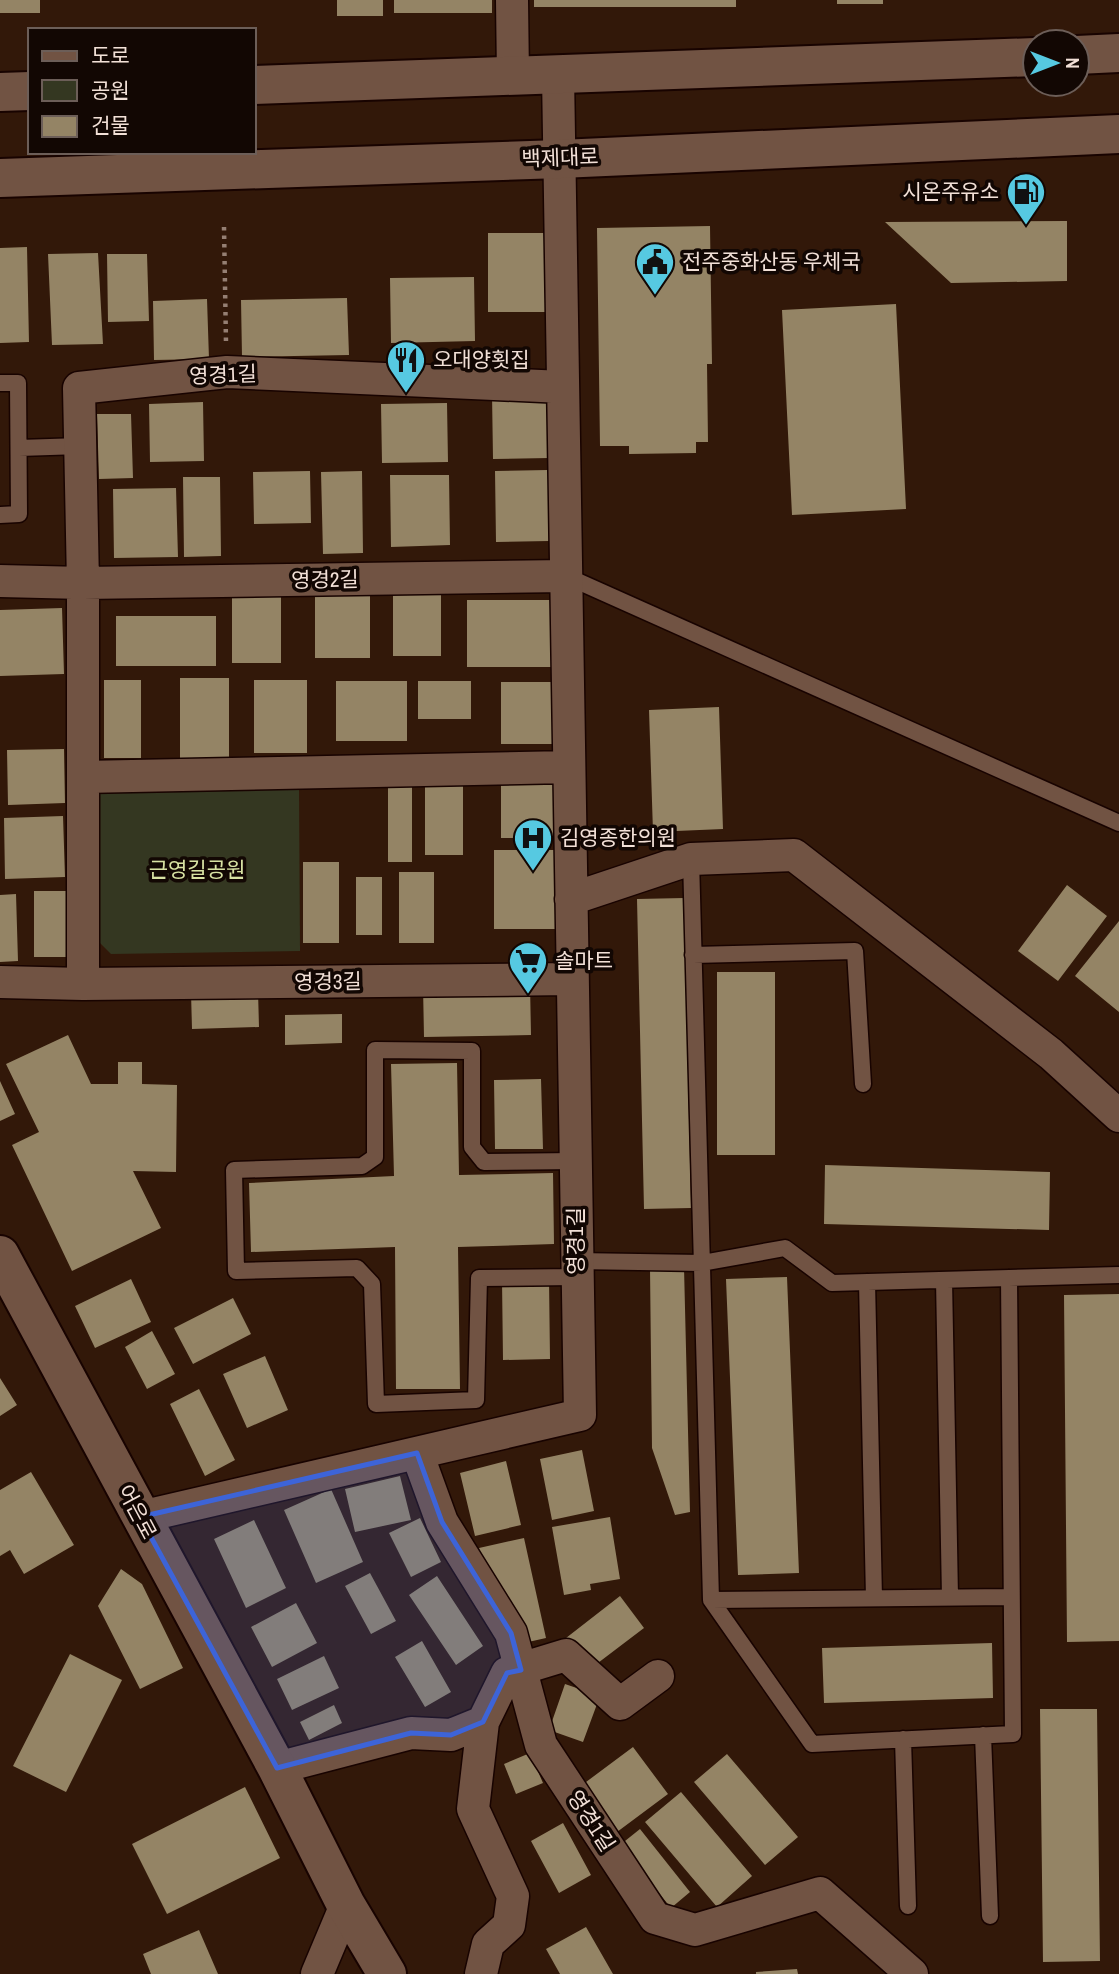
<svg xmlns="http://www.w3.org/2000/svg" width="1119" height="1974" viewBox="0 0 1119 1974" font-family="'Archivo Narrow','Noto Sans KR',sans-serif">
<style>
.green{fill:#343721}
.building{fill:#948465}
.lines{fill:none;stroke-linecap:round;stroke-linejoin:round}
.service-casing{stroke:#180300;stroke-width:19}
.minor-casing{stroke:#180300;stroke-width:35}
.tertiary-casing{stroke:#180300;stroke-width:42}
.path{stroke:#957f73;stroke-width:4.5;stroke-dasharray:3.5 5;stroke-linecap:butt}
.service{stroke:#715343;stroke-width:16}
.minor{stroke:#715343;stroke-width:32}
.tertiary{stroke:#715343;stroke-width:38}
.marked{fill:#3d64d8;fill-opacity:0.2;stroke:#3d64d8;stroke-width:5;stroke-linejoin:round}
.labels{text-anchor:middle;stroke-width:7;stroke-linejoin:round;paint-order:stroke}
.street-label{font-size:21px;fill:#f2e0d7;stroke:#120703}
.poi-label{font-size:21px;fill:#f2e0d7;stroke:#120703;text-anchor:start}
.park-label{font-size:21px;fill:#d8e2a3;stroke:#120703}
</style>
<rect width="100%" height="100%" fill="#321809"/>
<path class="green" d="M299,786L300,951L111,954L95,938L97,787Z"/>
<path class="building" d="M0,0H40V13H0Z
M337,0H383V16H337Z
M394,0H492V13H394Z
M534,0H736V7H534Z
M837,0H883V4H837Z
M1067,221V281L951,283L885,222Z
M710,226L712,364H707L708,442H696V453L629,454V446H600L597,228Z
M488,233H545V312H488Z
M27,247L29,342L0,343V248Z
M98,253L103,344L52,345L48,254Z
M107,254H147L149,321L108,322Z
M474,277L475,341L391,343L390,278Z
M347,298L349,355L242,357L241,300Z
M207,299L209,359L154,360L153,301Z
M896,304L906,509L792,515L782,310Z
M548,392L549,458L493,459L492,394Z
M203,402L204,461L150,462L149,404Z
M447,403L448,462L382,463L381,404Z
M97,414H131L133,478L99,479Z
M548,470L549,541L496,542L495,471Z
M310,471L311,523L254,524L253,472Z
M362,471L363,553L323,554L321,472Z
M390,475H449L450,545L391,547Z
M183,477H220L221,556L184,557Z
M176,488L178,557L114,558L113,489Z
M315,594H370V658H315Z
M232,595H281V663H232Z
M393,595H441V656H393Z
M467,600H554V667H467Z
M62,608L64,674L0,676V610Z
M116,616H216V666H116Z
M180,678H229V758H180Z
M104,680H141V758H104Z
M254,680H307V753H254Z
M336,681H407V741H336Z
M418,681H471V719H418Z
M501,682H556V744H501Z
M719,707L723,829L653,832L649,710Z
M64,749L65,803L8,805L7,750Z
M501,778H555V838H501Z
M388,786H412V862H388Z
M425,786H463V855H425Z
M63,816L65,877L5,879L4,818Z
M494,850H555V929H494Z
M303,862H339V943H303Z
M399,872H434V943H399Z
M356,877H382V935H356Z
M1067,885L1107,916L1058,981L1018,951Z
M34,891H69V957H34Z
M16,894L18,961L0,962V895Z
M684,898L691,1208L644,1209L637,899Z
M1119,921V1012L1075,976Z
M717,972H775V1155H717Z
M530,984L531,1035L424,1037L423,986Z
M258,991L259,1027L192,1029L191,992Z
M342,1014V1043L285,1045V1015Z
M68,1035L91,1084H118V1062H142V1084L177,1085L176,1172L133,1171L161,1228L72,1271L12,1145L39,1132L6,1064Z
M457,1063L459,1175L553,1173L554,1244L458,1247L460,1389H396L395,1247L251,1252L249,1183L394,1176L391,1064Z
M541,1079L543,1149H495L494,1080Z
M0,1081L15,1114L0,1121Z
M825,1165L1050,1172L1049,1230L824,1224Z
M684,1267L690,1512L675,1515L652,1448L650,1268Z
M787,1277L799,1573L738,1575L726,1279Z
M131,1279L151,1322L95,1348L75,1306Z
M549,1279L550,1359L503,1360L502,1280Z
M1119,1294V1641L1067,1642L1064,1295Z
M233,1298L251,1334L193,1364L174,1328Z
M152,1331L175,1374L147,1389L125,1347Z
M265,1356L288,1410L247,1428L223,1374Z
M0,1378L17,1405L0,1416Z
M199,1389L235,1460L205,1476L170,1404Z
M582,1450L594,1511L552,1520L540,1459Z
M506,1461L521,1525L475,1536L460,1473Z
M31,1472L74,1545L24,1574L10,1550L0,1556V1490Z
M400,1476L411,1520L355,1532L345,1489Z
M331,1489L363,1562L316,1583L284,1510Z
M610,1517L620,1579L590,1584L591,1590L564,1595L552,1527Z
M420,1518L441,1562L411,1577L389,1533Z
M254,1520L286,1588L246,1608L214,1539Z
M524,1538L546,1638L515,1645L490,1599L479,1548Z
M121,1569L142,1584L183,1668L140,1689L98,1606Z
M370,1573L396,1621L371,1634L345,1586Z
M437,1576L483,1646L456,1665L409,1595Z
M620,1596L644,1628L590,1669L566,1638Z
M296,1603L317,1643L272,1667L251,1627Z
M422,1641L451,1692L425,1707L395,1657Z
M992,1643L993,1698L824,1703L822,1648Z
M70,1654L122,1680L66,1792L13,1766Z
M324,1656L339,1688L292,1710L277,1679Z
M565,1684L600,1696L583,1742L549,1730Z
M334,1705L342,1723L309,1740L300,1722Z
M1040,1709H1097L1100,1961L1043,1962Z
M633,1747L668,1794L617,1832L582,1785Z
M530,1753L543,1783L516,1794L504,1764Z
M727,1754L798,1837L765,1865L694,1782Z
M245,1787L280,1858L167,1914L132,1844Z
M681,1792L752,1876L717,1907L645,1822Z
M563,1823L591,1875L559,1893L531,1841Z
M640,1829L690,1892L671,1908L620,1845Z
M586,1927L613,1974H560L546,1949Z
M199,1930L218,1974H151L143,1954Z
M797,1969L798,1974H756V1972Z"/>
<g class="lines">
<g class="service-casing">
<path id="service" d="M0,383H18L19,514L0,515
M19,448L81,446
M566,576L1119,823
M691,859L711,1600L812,1744L1013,1734L1009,1278
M693,955L855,951L863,1084
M576,1161L484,1162L472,1147V1051L375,1050V1157L362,1166L234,1170L236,1271L357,1268L372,1284L376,1404L476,1400L479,1278L576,1277
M576,1261L702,1263L785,1248L832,1283L1119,1275
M944,1280L950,1597
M867,1282L874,1598
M711,1600L1010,1597
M983,1735L990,1916
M903,1739L908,1906"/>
</g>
<g class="minor-casing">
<path id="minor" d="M512,0L513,77
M0,581L83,583L566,576
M83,777L569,767
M571,899L691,859L794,855L1051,1054L1119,1116
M0,982L83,984L572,979
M83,984V583L79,388L227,372L563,387
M417,1453L442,1522L511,1633L541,1745L655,1918L695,1930L820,1893L912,1974
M140,1517L580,1415L558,75
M277,1768L411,1733L451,1735L483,1722L507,1673L566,1655L620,1704L658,1676
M317,1974L346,1905
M481,1974L488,1944L509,1925L513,1896L473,1809L483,1722"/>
</g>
<g class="tertiary-casing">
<path id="tertiary" d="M1077,55L1119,53
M254,85L1035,57
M0,92L30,91
M0,178L560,159L1119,134
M0,1255L277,1768L346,1905L387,1974"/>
</g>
<path class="path" d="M224,227L226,343"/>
<use href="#service" class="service"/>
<use href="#minor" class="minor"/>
<use href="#tertiary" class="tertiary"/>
</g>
<path class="marked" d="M417,1453L442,1522L511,1633L521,1670L507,1673L483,1722L451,1735L411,1733L277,1768L140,1517Z"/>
<defs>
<g id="fuel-pin" transform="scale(2.0125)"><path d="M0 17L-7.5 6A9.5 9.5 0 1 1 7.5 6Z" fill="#56c9e1" stroke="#120703"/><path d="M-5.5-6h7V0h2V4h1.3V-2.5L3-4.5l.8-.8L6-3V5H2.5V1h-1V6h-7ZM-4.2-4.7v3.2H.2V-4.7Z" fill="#111"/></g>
<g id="civic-pin" transform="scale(2.0125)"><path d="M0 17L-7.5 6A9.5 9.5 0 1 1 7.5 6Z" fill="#56c9e1" stroke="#120703"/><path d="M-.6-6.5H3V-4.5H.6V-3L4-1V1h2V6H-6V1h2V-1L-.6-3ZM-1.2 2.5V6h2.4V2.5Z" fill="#111"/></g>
<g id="restaurant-pin" transform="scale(2.0125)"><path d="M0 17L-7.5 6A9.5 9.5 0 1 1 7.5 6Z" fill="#56c9e1" stroke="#120703"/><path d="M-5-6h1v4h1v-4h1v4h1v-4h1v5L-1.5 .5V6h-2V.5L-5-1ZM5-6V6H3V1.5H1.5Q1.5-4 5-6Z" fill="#111"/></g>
<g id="hospital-pin" transform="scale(2.0125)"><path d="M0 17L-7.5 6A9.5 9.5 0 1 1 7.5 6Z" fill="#56c9e1" stroke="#120703"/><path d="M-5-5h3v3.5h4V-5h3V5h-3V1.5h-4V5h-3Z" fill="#111"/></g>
<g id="supermarket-pin" transform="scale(2.0125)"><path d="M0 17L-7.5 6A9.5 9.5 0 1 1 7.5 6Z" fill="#56c9e1" stroke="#120703"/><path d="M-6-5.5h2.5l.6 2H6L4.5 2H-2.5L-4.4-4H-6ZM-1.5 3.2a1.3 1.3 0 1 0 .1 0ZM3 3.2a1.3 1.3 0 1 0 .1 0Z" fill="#111"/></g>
</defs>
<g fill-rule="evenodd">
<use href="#fuel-pin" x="1026" y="192"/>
<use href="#civic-pin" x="655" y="262"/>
<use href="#restaurant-pin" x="406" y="360"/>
<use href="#hospital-pin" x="533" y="838"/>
<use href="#supermarket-pin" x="528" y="961"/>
</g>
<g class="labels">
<g class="street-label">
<text transform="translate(560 158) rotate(-2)" y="7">백제대로</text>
<text transform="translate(223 375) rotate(-2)" y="7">영경1길</text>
<text transform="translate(325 580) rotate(-1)" y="7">영경2길</text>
<text transform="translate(328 982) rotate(-1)" y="7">영경3길</text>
<text transform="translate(576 1241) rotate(-90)" y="7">영경1길</text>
<text transform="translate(137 1512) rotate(62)" y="7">어은로</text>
<text transform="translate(591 1821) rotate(57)" y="7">영경1길</text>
</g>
<g class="poi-label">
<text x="999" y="199" text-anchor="end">시온주유소</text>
<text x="682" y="269">전주중화산동 우체국</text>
<text x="433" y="367">오대양횟집</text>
<text x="560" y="845">김영종한의원</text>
<text x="555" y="968">솔마트</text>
</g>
<g class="park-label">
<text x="197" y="877">근영길공원</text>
</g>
</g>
<rect x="28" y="28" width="228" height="126" fill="#120703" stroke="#6c5e58" stroke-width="2"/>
<rect x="42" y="51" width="35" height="10" fill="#715343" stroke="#6c5e58" stroke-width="2"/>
<text x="91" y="63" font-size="21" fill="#f2e0d7">도로</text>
<rect x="42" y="80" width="35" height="21" fill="#343721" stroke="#6c5e58" stroke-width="2"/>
<text x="91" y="98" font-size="21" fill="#f2e0d7">공원</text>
<rect x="42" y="116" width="35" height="21" fill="#948465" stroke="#6c5e58" stroke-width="2"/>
<text x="91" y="133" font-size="21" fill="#f2e0d7">건물</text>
<g transform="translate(1056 63) rotate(90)"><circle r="33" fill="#120703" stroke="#6c5e58" stroke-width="2"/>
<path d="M0-5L12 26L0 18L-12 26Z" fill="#56c9e1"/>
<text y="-10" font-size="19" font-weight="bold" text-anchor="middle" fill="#f2e0d7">N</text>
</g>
</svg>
